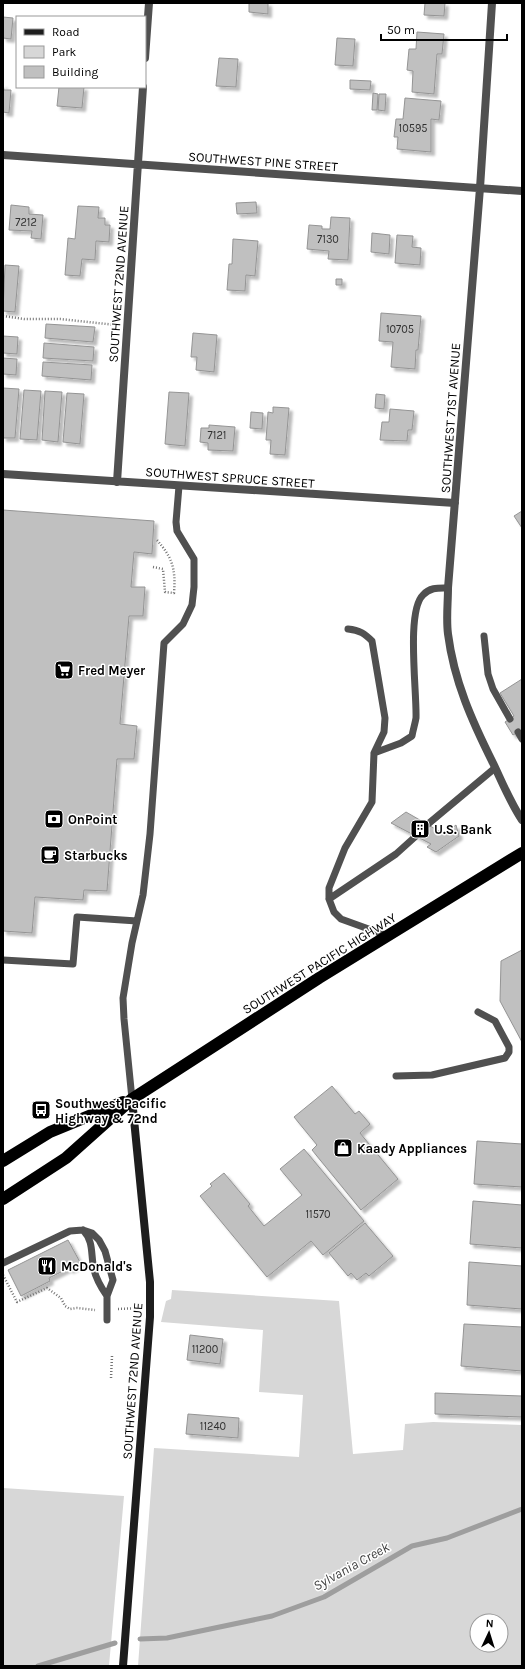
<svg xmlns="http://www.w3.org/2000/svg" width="525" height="1669" viewBox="0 0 525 1669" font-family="Karla,sans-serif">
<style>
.green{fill:#d7d7d7;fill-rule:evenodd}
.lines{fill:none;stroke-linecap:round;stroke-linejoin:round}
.stream{stroke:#9e9e9e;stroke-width:5}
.building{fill:#c0c0c0;stroke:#949494;filter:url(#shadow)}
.path{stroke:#727272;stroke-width:2.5;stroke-dasharray:1 2;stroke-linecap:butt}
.lane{stroke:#505050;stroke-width:7}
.street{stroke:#505050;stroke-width:8}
.secondary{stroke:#1d1d1d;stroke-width:8}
.highway{stroke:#000;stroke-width:12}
.labels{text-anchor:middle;stroke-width:3;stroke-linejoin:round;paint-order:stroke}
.number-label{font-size:11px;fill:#303030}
.street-label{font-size:13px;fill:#000;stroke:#fff}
.poi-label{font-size:13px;font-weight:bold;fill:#000;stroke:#fff;text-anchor:start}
.water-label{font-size:14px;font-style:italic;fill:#3f3f3f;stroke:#fff}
</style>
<defs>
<filter id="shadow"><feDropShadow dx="3.5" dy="3.5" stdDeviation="1" flood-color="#0004"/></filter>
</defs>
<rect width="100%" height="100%" fill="#fff"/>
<path class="green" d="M172,1290L339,1301L353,1454L403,1450L405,1424L433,1422L522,1425V1666H138L154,1448L299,1457L303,1395L259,1392L263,1330L161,1322L166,1301L171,1299ZM477,1621H501V1645H477Z
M3,1488L124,1496L109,1666H3Z"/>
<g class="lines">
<path class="stream" d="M140,1639L167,1638L272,1616L324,1597L412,1546L447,1538L522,1509
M38,1666L115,1643"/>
</g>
<path class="building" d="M249,3H268V14L249,12Z
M425,3H445L444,16L424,15Z
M3,17L13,18L11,39L3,38Z
M417,32L444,34L442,54H437L434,94L412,92L413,71L407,70L409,49H416Z
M337,38L355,39L353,66L335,65Z
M219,58L238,59L236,87L216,86Z
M350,80L371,81L370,90L350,89Z
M3,84L4,90H11L9,113L3,112Z
M59,87H84L82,108L57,106Z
M373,93L378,94L377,110H372Z
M379,94H386L385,111L378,110Z
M405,98L441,101L439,120L431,119V152L397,149L398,137H394L396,119H403Z
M256,202L257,213L237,214L236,203Z
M11,205L29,207V214L43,215L41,239L31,238L32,231L9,230Z
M78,206L99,207L98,218H105V225H110L109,242L96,241L95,260L82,259L80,276L65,275L68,238L75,239Z
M331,217L350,218L348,260L328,259L329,251L307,249L309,225L322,226V229H330Z
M372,233L390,235L389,254L371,252Z
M397,235L413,236L412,247L421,248L420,265L395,263Z
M233,239L258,241L255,276L246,275L245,291L227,290L229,264H232Z
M5,265L19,266L15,312L3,311Z
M336,279H342V285H336Z
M381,313L421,316L418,350H416L415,369L391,367L393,342L379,341Z
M46,324L95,327L93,342L45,338Z
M193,333L217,335L214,372L196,370L197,357H191Z
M3,336L18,337L17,354L3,353Z
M44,343L94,347L93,361L43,358Z
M3,358L17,359L16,375L3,374Z
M43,362L92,365L91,380L42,376Z
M3,388L19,389L15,438H3Z
M24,390L41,391L37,440L20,439Z
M45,391L62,392L58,442L42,440Z
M169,392L189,393L185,446L165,444Z
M67,393L84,394L80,444L63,442Z
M376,394L385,395L384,409L375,408Z
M273,407L289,408L285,455L270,454L271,440H266L268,412L273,413Z
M390,409L414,411L412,430H408L407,441L380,440L382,422H389Z
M251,412L263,413L262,429L250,428Z
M209,425L235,427L233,451L208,450V443L200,442L201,428H209Z
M3,510L154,521L152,554L134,552L131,587H145L143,616H129L120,724L137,726L134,759H117L107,891L84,890L83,900L35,897L32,933L3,931Z
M522,511V528L514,516Z
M522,679V730L513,735L505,722L514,716L500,693Z
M406,812L444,834L456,825L459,836L436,852L427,847L431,844L391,823Z
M522,950V1042L500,1001L501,961Z
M332,1086L355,1114L359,1111L370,1124L360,1133L398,1179L361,1210L312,1150L317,1145L294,1117Z
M477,1141L522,1144V1187L474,1184Z
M304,1149L364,1221L323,1255L311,1241L267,1277L200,1196L212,1186L210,1184L224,1173L250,1204L248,1206L264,1226L302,1195L280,1169Z
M473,1201L522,1205V1248L470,1244Z
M365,1223L393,1256L369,1276L366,1273L357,1280L351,1273L348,1276L329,1253Z
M68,1240L81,1264L70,1270L69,1268L49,1278L50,1281L21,1296L8,1270Z
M469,1262L522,1266V1309L467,1305Z
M464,1324L522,1327V1371L461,1366Z
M190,1335L223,1339L220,1364L187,1360Z
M435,1393L522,1396V1417L435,1414Z
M188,1414L239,1418L238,1438L186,1434Z"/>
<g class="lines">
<path class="path" d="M3,316L24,319H60L116,325
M153,567L163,569L165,592L174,593C176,568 172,557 156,539
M3,1275L17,1302L47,1288L61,1298L65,1306L70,1309L77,1308L95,1310
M118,1309L139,1308
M111,1378L112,1356"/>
<path class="lane" d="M348,629C360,630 365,634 372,641L385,718L384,732L374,753
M484,636L488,674L493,689L510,719
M518,732L522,739
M428,824L495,768
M329,899L396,854L416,836
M388,936L341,919L334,912L329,899V888L345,848L372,802L374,753L401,743L412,736C413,730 415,724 416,718C417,692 406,611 423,595C430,587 439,588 448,588
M3,960L73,964L77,917L137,921
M396,1076L432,1075L505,1058L509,1052V1047L495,1021L478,1012
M132,1099L124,1019L123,998L132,943L143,895L150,834L164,643L183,624L192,605L194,587V559L177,531L176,522L179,486
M83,1230C93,1241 91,1251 93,1264C94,1276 100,1286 107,1296
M3,1263L70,1231L83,1230L92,1233L99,1240L105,1251L113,1280L107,1296V1320"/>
<path class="street" d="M492,3L480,188L448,588C448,603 446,619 448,634C454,681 472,721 493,763C502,782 510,802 522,820
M145,58L149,3
M3,155L522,191
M3,474L455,503
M117,482L143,87"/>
<path class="secondary" d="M123,1666L150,1317V1282L132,1099"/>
<path class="highway" d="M3,1161L50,1132L123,1102
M3,1199L66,1158L132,1099L319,978L522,853"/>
</g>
<defs>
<g id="supermarket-square" transform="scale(1)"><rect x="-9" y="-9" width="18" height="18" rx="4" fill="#000" stroke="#fff"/><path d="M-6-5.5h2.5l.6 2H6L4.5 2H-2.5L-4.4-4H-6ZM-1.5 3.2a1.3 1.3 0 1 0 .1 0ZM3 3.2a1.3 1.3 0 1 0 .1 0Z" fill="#fff"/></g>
<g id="bank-square" transform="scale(1)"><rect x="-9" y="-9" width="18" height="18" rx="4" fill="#000" stroke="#fff"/><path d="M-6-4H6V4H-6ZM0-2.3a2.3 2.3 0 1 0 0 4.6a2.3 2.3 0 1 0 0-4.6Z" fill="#fff"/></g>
<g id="building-square" transform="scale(1)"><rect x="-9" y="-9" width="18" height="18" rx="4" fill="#000" stroke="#fff"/><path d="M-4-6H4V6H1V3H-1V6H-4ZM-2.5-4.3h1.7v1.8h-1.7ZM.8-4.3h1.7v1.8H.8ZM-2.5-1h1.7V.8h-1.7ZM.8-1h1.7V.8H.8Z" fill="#fff"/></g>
<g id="cafe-square" transform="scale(1)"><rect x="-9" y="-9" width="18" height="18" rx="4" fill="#000" stroke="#fff"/><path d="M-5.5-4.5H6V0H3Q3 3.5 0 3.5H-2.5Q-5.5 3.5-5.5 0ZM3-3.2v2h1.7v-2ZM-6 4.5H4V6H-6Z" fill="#fff"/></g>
<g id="bus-square" transform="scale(1)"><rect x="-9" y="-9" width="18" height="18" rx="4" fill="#000" stroke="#fff"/><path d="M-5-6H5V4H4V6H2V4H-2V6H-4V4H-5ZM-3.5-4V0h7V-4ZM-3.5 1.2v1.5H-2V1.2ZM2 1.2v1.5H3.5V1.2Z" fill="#fff"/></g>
<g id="shop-square" transform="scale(1)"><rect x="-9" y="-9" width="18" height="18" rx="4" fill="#000" stroke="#fff"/><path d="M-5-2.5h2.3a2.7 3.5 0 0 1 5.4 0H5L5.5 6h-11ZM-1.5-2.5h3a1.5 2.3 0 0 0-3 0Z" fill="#fff"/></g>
<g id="restaurant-square" transform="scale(1)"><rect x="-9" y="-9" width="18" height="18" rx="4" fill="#000" stroke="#fff"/><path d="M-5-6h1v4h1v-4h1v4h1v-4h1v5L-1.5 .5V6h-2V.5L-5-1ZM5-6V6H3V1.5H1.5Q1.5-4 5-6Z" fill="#fff"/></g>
</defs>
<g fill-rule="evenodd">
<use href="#supermarket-square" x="64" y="670"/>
<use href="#bank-square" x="54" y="819"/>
<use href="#building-square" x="420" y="829"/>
<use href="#cafe-square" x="50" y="855"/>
<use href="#bus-square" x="41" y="1110"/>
<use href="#shop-square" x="343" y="1148"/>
<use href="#restaurant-square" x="47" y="1266"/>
</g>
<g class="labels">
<g class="number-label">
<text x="413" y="132">10595</text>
<text x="26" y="226">7212</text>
<text x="328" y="243">7130</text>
<text x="400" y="333">10705</text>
<text x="217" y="439">7121</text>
<text x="318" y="1218">11570</text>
<text x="205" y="1353">11200</text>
<text x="213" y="1430">11240</text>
</g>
<g class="street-label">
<text transform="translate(263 161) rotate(4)" y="5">SOUTHWEST PINE STREET</text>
<text transform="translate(118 284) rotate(-86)" y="5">SOUTHWEST 72ND AVENUE</text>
<text transform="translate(450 418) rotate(-86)" y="5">SOUTHWEST 71ST AVENUE</text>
<text transform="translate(230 477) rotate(4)" y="5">SOUTHWEST SPRUCE STREET</text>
<text transform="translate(319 963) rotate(-32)" y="5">SOUTHWEST PACIFIC HIGHWAY</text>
<text transform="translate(132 1381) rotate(-86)" y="5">SOUTHWEST 72ND AVENUE</text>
</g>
<g class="poi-label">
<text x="78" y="675">Fred Meyer</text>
<text x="68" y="824">OnPoint</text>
<text x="434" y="834">U.S. Bank</text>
<text x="64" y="860">Starbucks</text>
<text x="55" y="1108">Southwest Pacific<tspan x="55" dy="15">Highway &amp; 72nd</tspan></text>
<text x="357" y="1153">Kaady Appliances</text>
<text x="61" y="1271">McDonald's</text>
</g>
<g class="water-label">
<text transform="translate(351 1566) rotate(-29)" y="5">Sylvania Creek</text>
</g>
</g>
<rect width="525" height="1669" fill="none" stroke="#000000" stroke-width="8"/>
<rect x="16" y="16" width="130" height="72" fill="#ffffff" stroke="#999999"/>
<rect x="24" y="29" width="20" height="6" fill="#1d1d1d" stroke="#999999"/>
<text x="52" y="36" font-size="12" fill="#000000">Road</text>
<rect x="24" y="46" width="20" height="12" fill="#d7d7d7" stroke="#999999"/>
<text x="52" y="56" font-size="12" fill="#000000">Park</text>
<rect x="24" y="66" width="20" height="12" fill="#c0c0c0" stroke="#999999"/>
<text x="52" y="76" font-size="12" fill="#000000">Building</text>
<g transform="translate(489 1633) rotate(4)"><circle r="19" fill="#ffffff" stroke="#999999"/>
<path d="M0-3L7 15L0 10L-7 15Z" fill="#000000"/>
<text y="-6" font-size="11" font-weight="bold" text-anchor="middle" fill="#000000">N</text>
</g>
<path d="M381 34v6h126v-6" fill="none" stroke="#000000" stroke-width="2"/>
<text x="387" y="34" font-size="12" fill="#000000" stroke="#ffffff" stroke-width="3" paint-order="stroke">50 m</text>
</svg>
